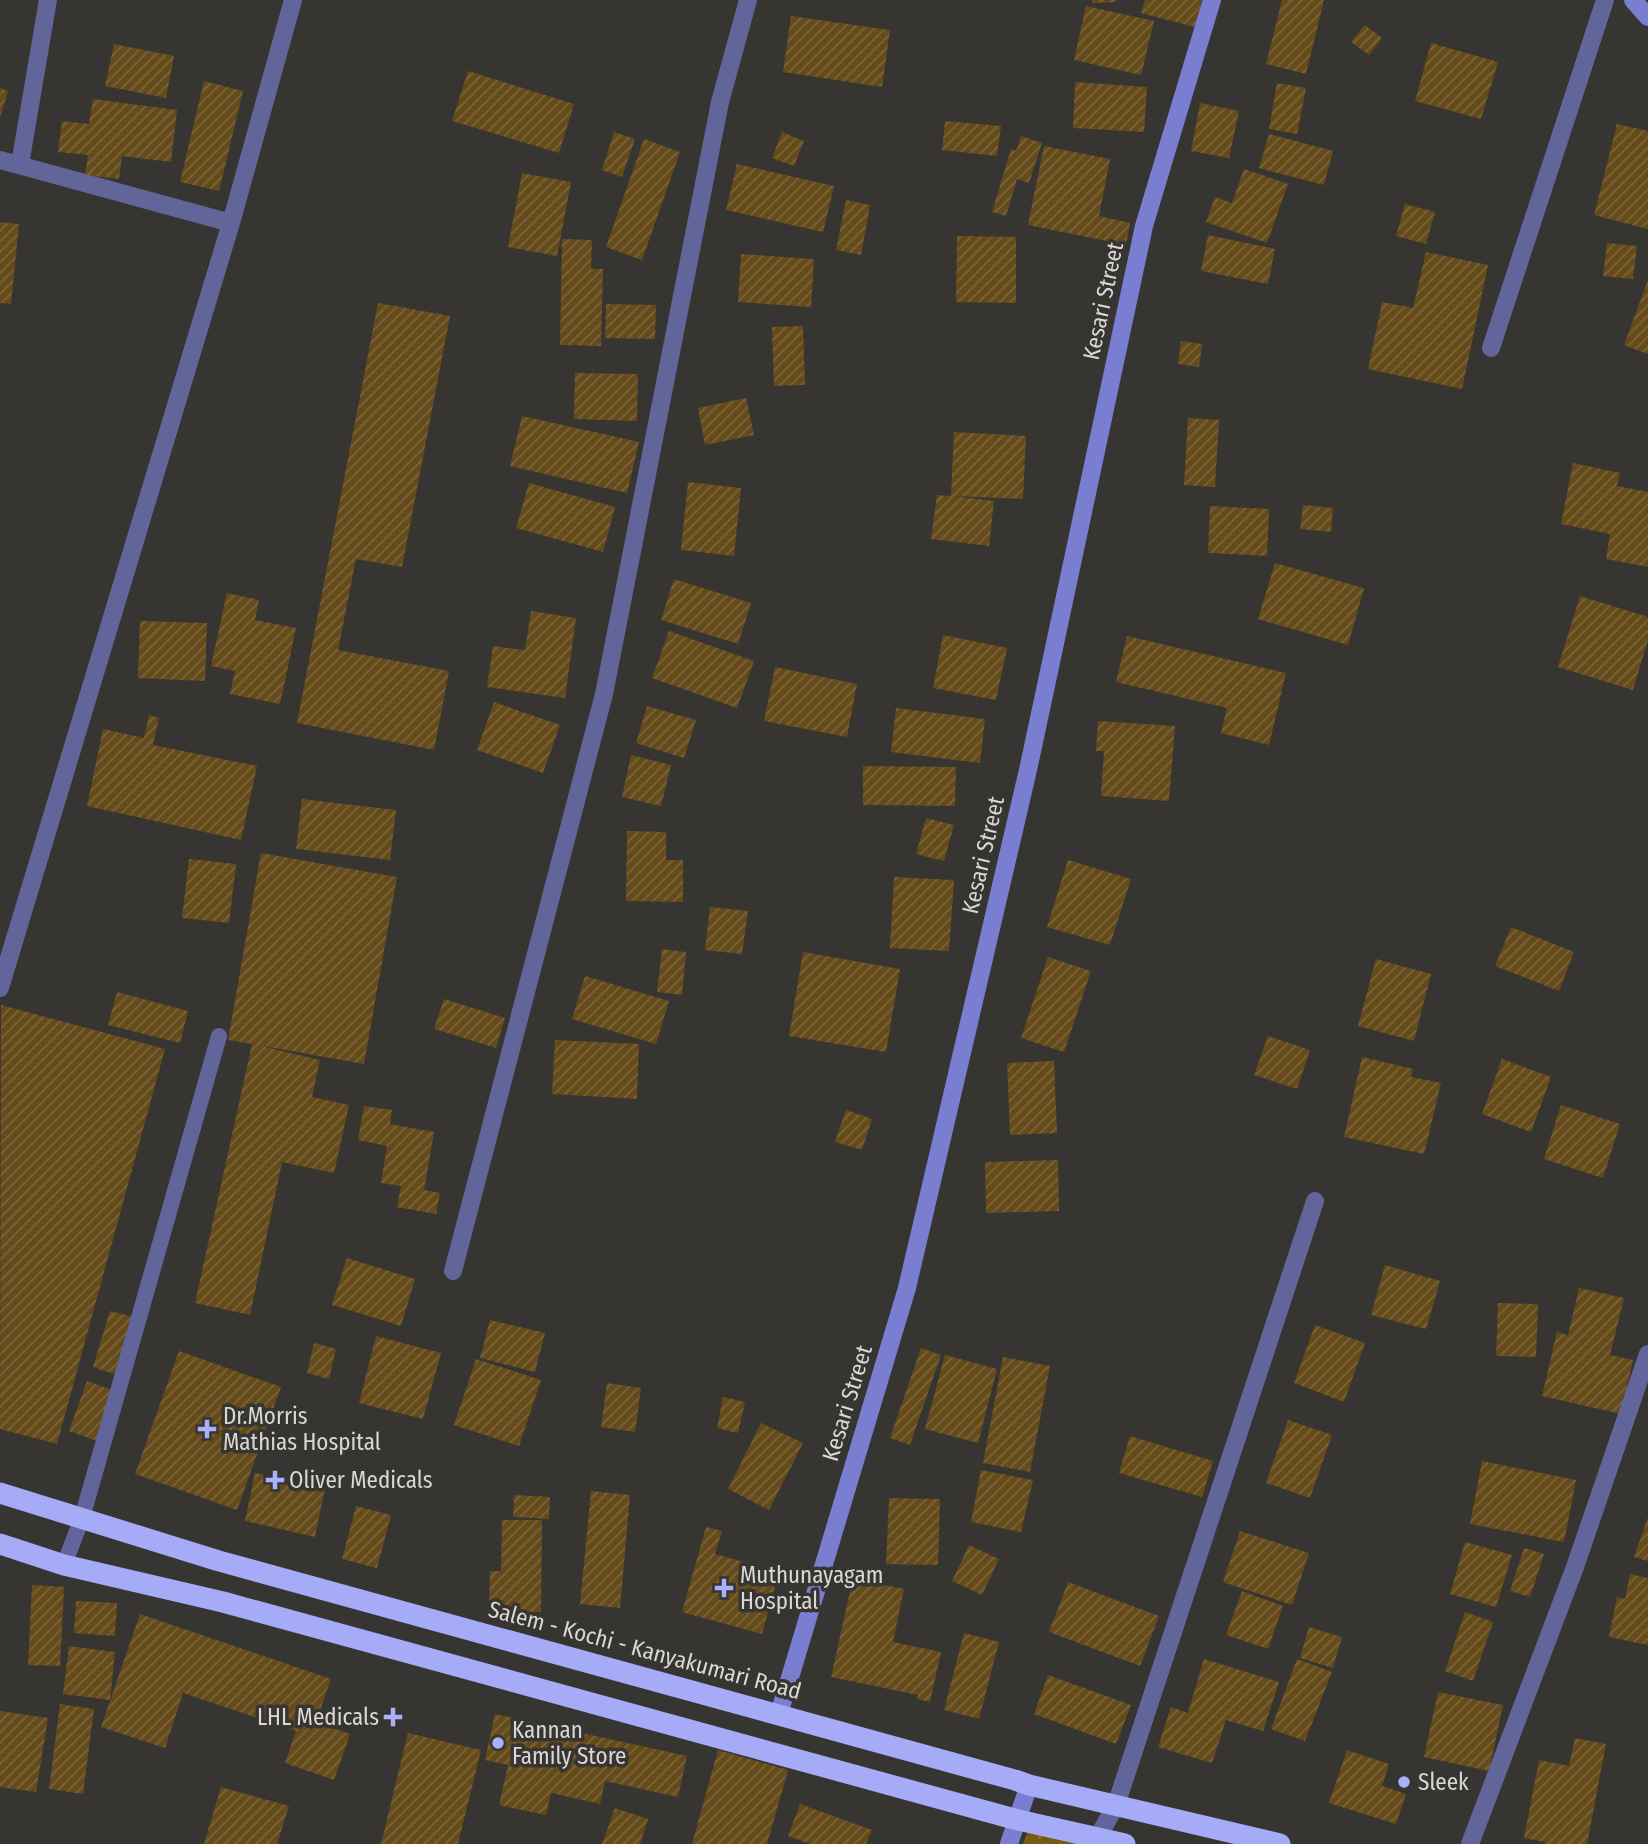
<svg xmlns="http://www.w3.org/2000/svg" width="1648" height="1844" viewBox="0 0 1648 1844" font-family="'Fira Sans Condensed',sans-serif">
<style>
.park{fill:url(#park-dots)}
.building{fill:url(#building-hatch)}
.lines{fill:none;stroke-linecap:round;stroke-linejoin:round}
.lane{stroke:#616599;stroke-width:16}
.street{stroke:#616599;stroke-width:18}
.secondary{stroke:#7a7ed1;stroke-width:18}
.highway{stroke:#a5abf7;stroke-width:21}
.poi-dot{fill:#aab0fb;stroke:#373531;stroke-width:2.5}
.labels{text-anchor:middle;stroke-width:7;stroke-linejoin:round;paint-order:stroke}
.street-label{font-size:23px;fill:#dad8d6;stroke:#373531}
.poi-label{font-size:23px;fill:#dad8d6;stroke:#373531;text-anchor:start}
</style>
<defs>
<pattern id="park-dots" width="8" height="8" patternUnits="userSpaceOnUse" patternTransform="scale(1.75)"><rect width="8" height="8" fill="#795814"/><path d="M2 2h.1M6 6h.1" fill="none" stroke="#8b6f35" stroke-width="1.8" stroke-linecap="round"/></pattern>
<pattern id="building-hatch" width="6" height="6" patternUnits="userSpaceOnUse" patternTransform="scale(1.75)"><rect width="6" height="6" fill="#654b1a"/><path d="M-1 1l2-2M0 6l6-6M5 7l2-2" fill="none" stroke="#7a643b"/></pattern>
</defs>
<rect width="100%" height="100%" fill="#373531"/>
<path class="park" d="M1028,1831L1087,1844H1023Z"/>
<path class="building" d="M1092,0H1116V2L1092,3Z
M1145,0H1202L1195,27L1141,13Z
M1282,0H1324L1306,74L1266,64Z
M1086,6L1154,21L1141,75L1074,60Z
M791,16L890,30L882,87L783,72Z
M1365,25L1382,38L1369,55L1351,42Z
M1431,43L1498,62L1481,119L1415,101Z
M114,44L174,56L166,98L105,86Z
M468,71L574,104L559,153L452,121Z
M204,81L243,91L219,191L180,182Z
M1075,82L1147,87L1144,132L1073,128Z
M1277,83L1306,88L1297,134L1269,129Z
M0,88L8,91L1,115H0Z
M93,99L177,110L171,162L122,156L119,179L85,175L88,155L58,152L62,121L89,124Z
M1200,103L1239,111L1229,158L1191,151Z
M945,121L1001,126L997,156L942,150Z
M1617,124L1648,131V229L1594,215Z
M614,132L635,139L622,177L602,170Z
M782,132L804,141L794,166L772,158Z
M1269,134L1333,151L1324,185L1259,168Z
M1021,136L1042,143L1029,183L1017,179L1006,216L992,212L1011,149L1016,151Z
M644,139L680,152L642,260L606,247Z
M1044,146L1110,159L1099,216L1130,223L1126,245L1028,225Z
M737,164L834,186L823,232L726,210Z
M1244,169L1288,184L1267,243L1206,222L1215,197L1232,203Z
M522,173L571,182L557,256L508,247Z
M846,200L870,205L861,255L836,250Z
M1405,204L1435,212L1426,244L1396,236Z
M0,222L19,224L11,304L0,303Z
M1208,235L1275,249L1268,284L1201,271Z
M957,236L1016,237V303L956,302Z
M562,239L592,240L591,269H603L601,346L560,345Z
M1607,243L1637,246L1633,279L1603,276Z
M1426,252L1488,265L1462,389L1368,369L1382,302L1413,308Z
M741,254L814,259L811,307L738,302Z
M1648,280V354L1624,345Z
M378,303L450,316L402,567L356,559L338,650L449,671L434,750L297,723Z
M606,304L656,305L655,339L605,338Z
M803,326L805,385L774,386L772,327Z
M1181,341L1202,344L1199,367L1178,364Z
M575,373L638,374L637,421L574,419Z
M746,398L754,435L705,445L698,408Z
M522,416L639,442L627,493L510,466Z
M1188,418L1219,420L1215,487L1184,485Z
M954,432L1026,436L1023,499L953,496L994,501L989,546L931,539L937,495L951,496Z
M1573,463L1620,473L1617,486L1648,492V567L1606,559L1610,534L1561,524Z
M688,482L741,488L734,556L681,550Z
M529,483L615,507L603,552L516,528Z
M1303,505L1333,508L1331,532L1300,529Z
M1210,506L1269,509L1267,556L1208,553Z
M1275,563L1364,588L1348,645L1258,619Z
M674,579L751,603L738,644L661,620Z
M227,593L259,600L255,620L296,628L280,704L230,694L235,671L211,666Z
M1580,596L1648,617V640L1633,690L1558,667Z
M531,611L576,618L565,698L487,687L493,646L525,650Z
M140,621L207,623L205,681L138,678Z
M669,631L754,661L737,708L652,678Z
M943,635L1007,648L996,700L933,688Z
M1127,636L1286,673L1269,745L1221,733L1227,708L1116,682Z
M775,667L857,684L847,737L764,721Z
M494,702L560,725L543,773L477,750Z
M647,706L696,720L684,758L636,743Z
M896,708L985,719L980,763L891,752Z
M149,715L159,718L153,745L257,766L241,840L87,806L103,729L144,738Z
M1098,721L1175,726L1169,801L1101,796L1104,751H1096Z
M631,755L671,765L661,806L622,797Z
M863,766L956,767L955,806L863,805Z
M302,799L396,810L390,860L296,849Z
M926,818L954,825L944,861L916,854Z
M627,831L666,832V860H683V902L626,901Z
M261,853L397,877L364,1064L257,1045L320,1060L312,1097L349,1105L334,1173L282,1162L250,1315L195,1303L252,1044L228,1040Z
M189,859L236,864L229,923L182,918Z
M1068,860L1131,879L1110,945L1047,927Z
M894,877L954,880L949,951L890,948Z
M710,907L748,911L742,954L705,950Z
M1511,927L1574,952L1559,991L1495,966Z
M662,949L686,952L682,995L657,992Z
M803,952L900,969L886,1052L789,1036Z
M1048,957L1091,971L1064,1052L1021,1038Z
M1376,959L1431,974L1414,1041L1358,1026Z
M585,976L669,1001L656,1044L572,1019Z
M117,992L188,1011L180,1043L108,1025Z
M444,999L505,1018L496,1048L434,1029Z
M1,1005L165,1049L57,1444L0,1429Z
M1268,1036L1310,1050L1297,1089L1254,1075Z
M555,1040L639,1044L637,1099L552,1094Z
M1362,1057L1413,1069L1411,1077L1441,1083L1424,1154L1344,1137Z
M1502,1059L1551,1077L1531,1132L1482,1114Z
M1054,1061L1057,1133L1010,1135L1007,1063Z
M1561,1105L1620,1124L1603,1178L1544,1159Z
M364,1106L392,1110L390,1124L434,1132L424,1190L440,1193L436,1214L397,1207L401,1186L381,1183L387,1146L358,1140Z
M846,1110L872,1119L862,1150L835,1142Z
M1058,1160L1059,1211L986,1213L985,1162Z
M347,1258L415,1279L401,1326L332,1305Z
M1385,1265L1440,1281L1426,1329L1371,1315Z
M1579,1288L1624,1298L1610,1355L1633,1360L1621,1414L1542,1396L1557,1332L1568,1335Z
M1498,1303L1538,1304L1536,1357L1496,1356Z
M110,1311L134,1317L117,1375L93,1367Z
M490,1320L545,1333L535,1372L480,1358Z
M1315,1325L1365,1343L1344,1402L1294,1383Z
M376,1336L441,1353L423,1419L359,1403Z
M314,1343L336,1349L329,1379L307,1373Z
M921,1348L941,1355L910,1445L890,1438Z
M179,1351L281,1387L237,1510L135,1474Z
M945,1355L997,1369L978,1443L925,1429Z
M1003,1357L1050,1366L1030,1472L983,1463Z
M476,1359L541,1380L519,1446L454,1425Z
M87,1381L115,1391L97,1441L69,1431Z
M607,1383L641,1388L635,1432L601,1427Z
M723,1397L745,1402L738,1433L717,1428Z
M1288,1420L1332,1435L1310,1498L1266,1483Z
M761,1423L803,1443L769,1510L728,1489Z
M1130,1436L1213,1461L1202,1497L1119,1473Z
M1482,1461L1576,1480L1564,1542L1470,1524Z
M981,1470L1033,1480L1021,1532L971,1522Z
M255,1473L325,1488L315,1537L245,1521Z
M591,1491L630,1495L620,1608L580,1604Z
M514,1495L550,1497L549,1519L513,1517Z
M889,1498L940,1499L938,1565L886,1564Z
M356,1506L391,1515L377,1568L342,1559Z
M1648,1517V1561L1634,1557Z
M502,1520H542L541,1612H489L490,1571H501Z
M706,1527L722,1531L715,1554L779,1572L762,1634L682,1612Z
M1240,1531L1309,1553L1292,1605L1223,1582Z
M1465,1542L1512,1555L1496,1607L1450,1594Z
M969,1545L999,1559L982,1595L952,1581Z
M1524,1548L1544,1554L1530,1597L1510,1591Z
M1630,1574L1648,1578V1645L1609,1637L1617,1597L1625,1599Z
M853,1578L904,1589L893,1642L941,1652L930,1702L917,1699L918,1695L831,1677Z
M1068,1582L1159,1616L1140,1666L1049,1632Z
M32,1585L64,1587L60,1666L28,1665Z
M1242,1591L1283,1606L1268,1649L1226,1635Z
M76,1601L117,1603L115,1636L74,1633Z
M1465,1612L1493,1622L1473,1681L1445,1671Z
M140,1614L331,1679L316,1722L350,1734L334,1780L285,1763L296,1731L183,1693L165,1748L101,1727Z
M1309,1627L1342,1637L1333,1668L1300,1658Z
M964,1633L999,1642L979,1719L944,1710Z
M69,1646L115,1652L110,1700L63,1694Z
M1204,1659L1279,1682L1263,1731L1226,1720L1212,1763L1158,1747L1171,1707L1188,1713Z
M1297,1659L1332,1672L1305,1741L1271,1729Z
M1048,1675L1131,1705L1116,1744L1034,1714Z
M1438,1692L1503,1705L1489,1771L1424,1757Z
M60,1704L94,1709L83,1794L49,1789Z
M0,1711L48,1718L36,1792L0,1787Z
M495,1714L687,1756L678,1797L605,1781L600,1804L551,1793L546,1815L499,1805L508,1765L485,1760Z
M408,1733L481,1750L458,1844H381Z
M1575,1738L1606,1744L1587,1844H1545V1842L1524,1838L1539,1760L1569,1766Z
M718,1750L788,1770L767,1844H692Z
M1347,1750L1389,1764L1382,1786L1406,1794L1396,1824L1329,1803Z
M221,1787L289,1806L277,1844H204Z
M800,1804L872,1830L866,1844H810L788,1836Z
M615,1808L648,1819L640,1844H602Z"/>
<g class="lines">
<path class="lane" d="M64,1565L82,1518L219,1036"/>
<path class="street" d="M0,160L231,223
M20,164L48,0
M1491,348L1605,0
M0,988L231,223L293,0
M453,1271L604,694L720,102L748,0
M1094,1844L1116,1805L1315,1201
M1470,1844L1575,1567L1648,1354"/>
<path class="secondary" d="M1633,0L1648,17
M779,1714L907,1288L1028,770L1144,226L1212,0
M1009,1844L1029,1785"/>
<path class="highway" d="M0,1493L219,1561L1015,1780L1029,1785L1280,1844
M0,1544L64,1565L223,1602L1018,1820L1125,1844"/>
</g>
<g class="poi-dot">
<path d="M203.5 1418.5h7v7h7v7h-7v7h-7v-7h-7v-7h7z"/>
<path d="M271.5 1469.5h7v7h7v7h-7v7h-7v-7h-7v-7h7z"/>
<path d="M720.5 1577.5h7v7h7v7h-7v7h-7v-7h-7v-7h7z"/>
<path d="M389.5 1706.5h7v7h7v7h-7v7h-7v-7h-7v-7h7z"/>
<circle cx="498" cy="1743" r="7"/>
<circle cx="1404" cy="1782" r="7"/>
</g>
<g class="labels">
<g class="street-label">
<text transform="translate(1103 301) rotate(-78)" y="8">Kesari Street</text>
<text transform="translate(983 855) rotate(-77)" y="8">Kesari Street</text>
<text transform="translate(847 1403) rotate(-73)" y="8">Kesari Street</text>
<text transform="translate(645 1650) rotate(15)" y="8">Salem - Kochi - Kanyakumari Road</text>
</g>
<g class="poi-label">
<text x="223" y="1424">Dr.Morris<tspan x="223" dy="26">Mathias Hospital</tspan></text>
<text x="289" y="1488">Oliver Medicals</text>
<text x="740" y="1583">Muthunayagam<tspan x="740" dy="26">Hospital</tspan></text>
<text x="379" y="1725" text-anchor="end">LHL Medicals</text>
<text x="512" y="1738">Kannan<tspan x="512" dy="26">Family Store</tspan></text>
<text x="1418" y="1790">Sleek</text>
</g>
</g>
</svg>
